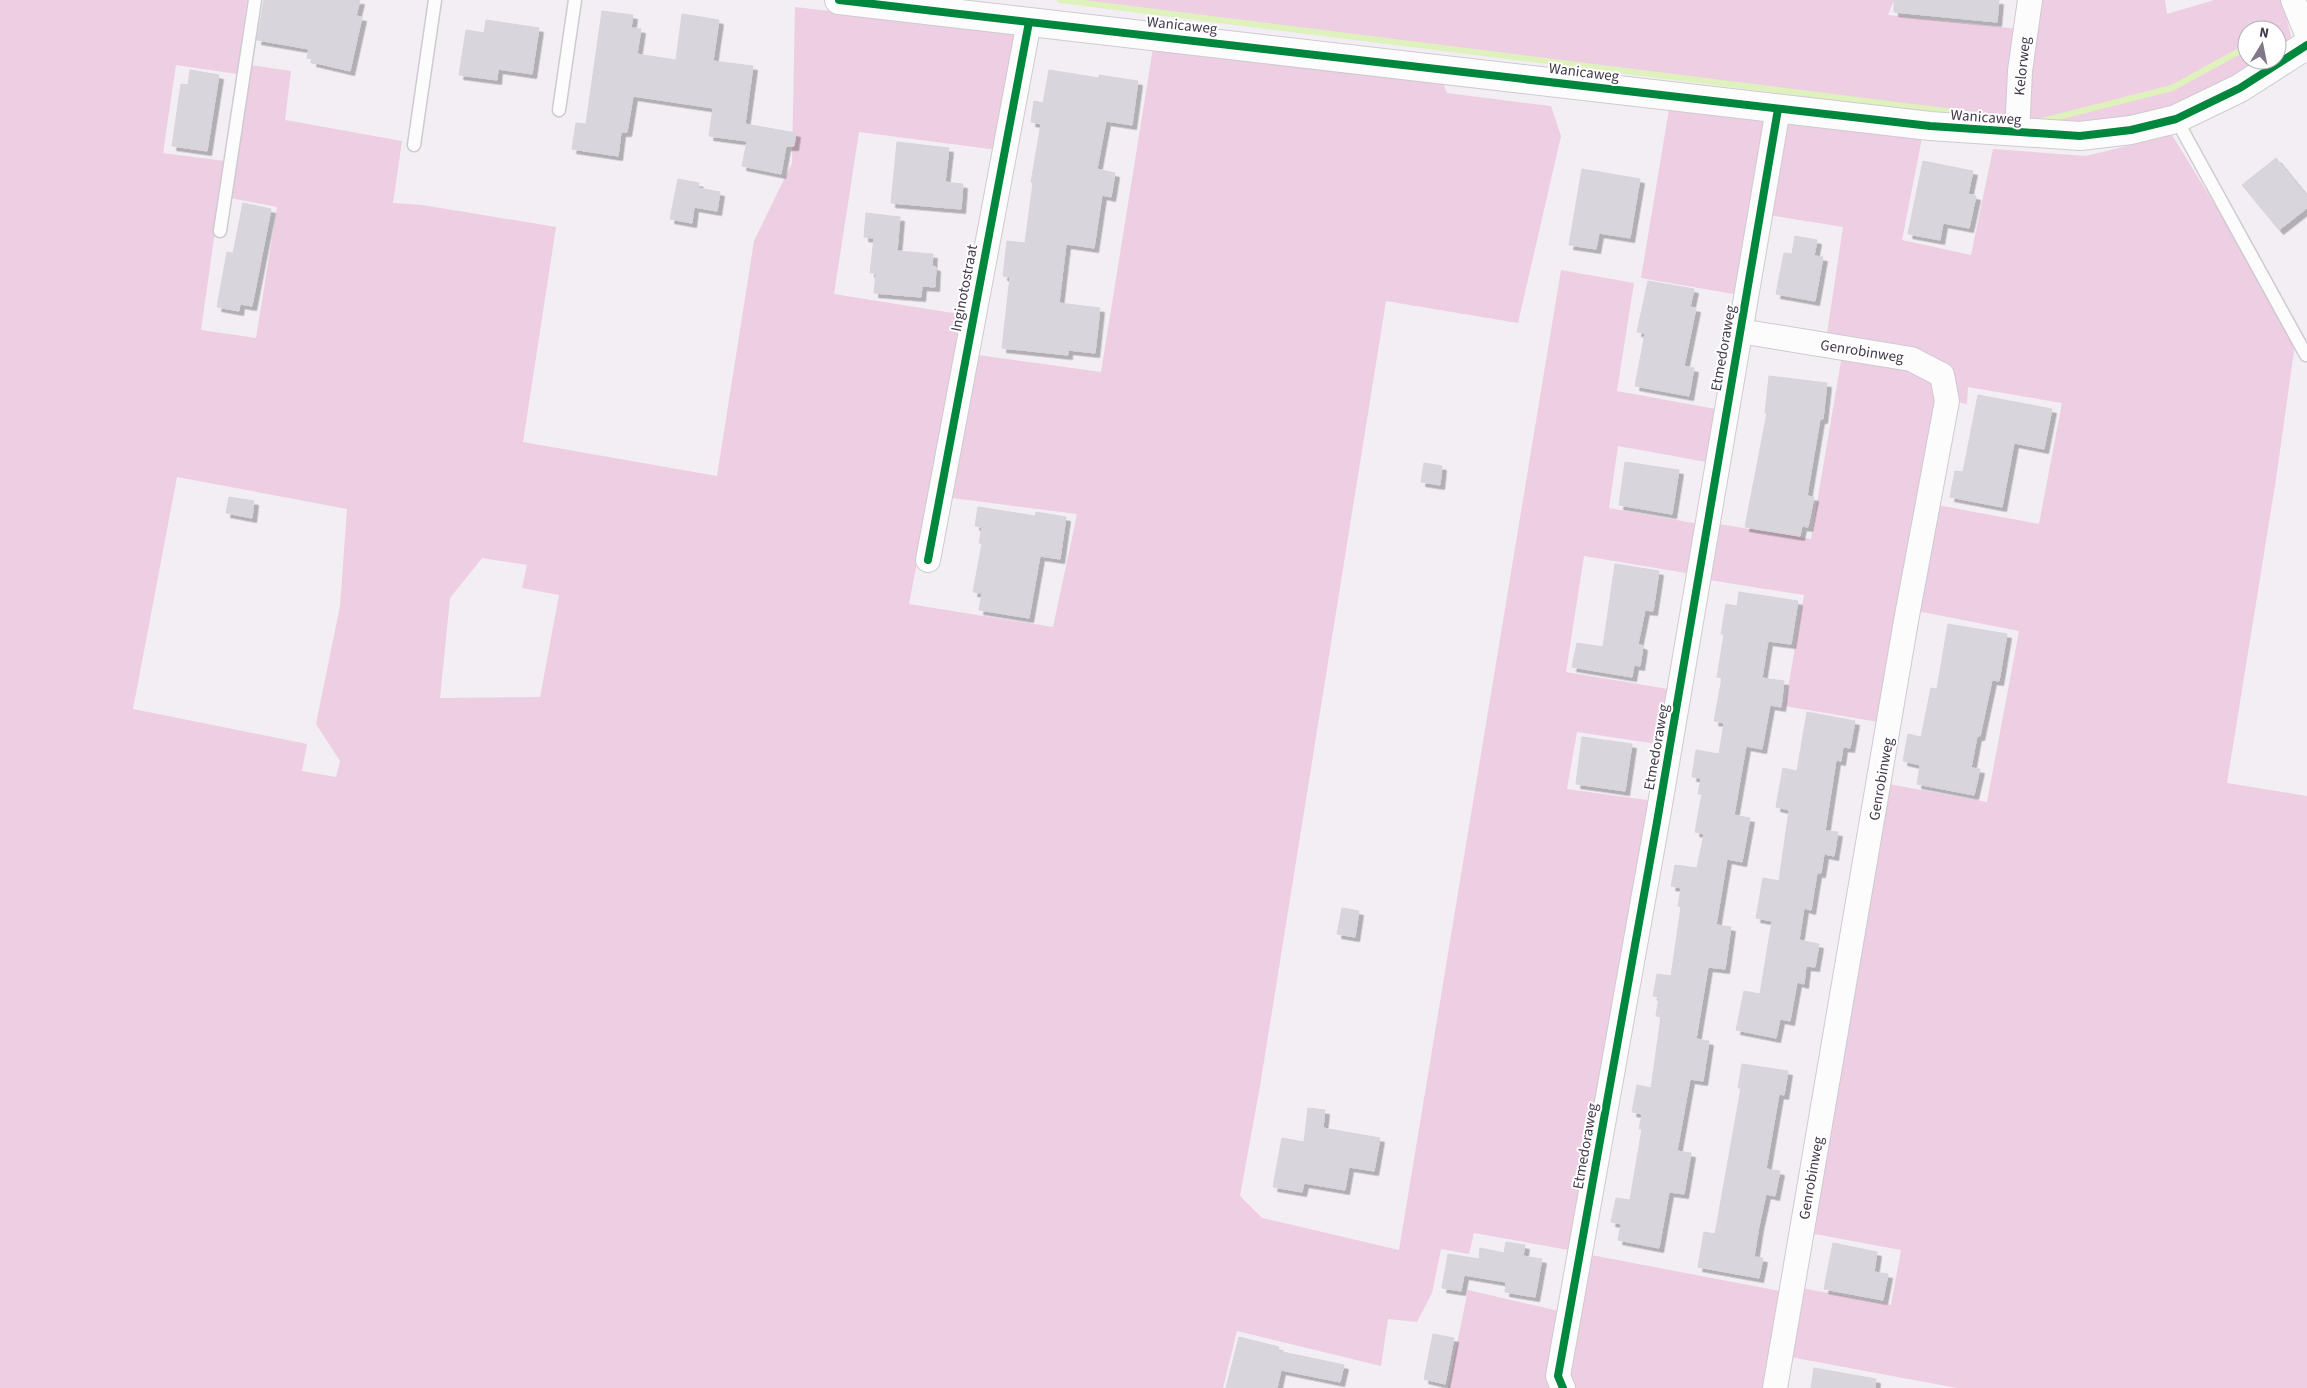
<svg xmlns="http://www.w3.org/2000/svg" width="2307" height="1388" viewBox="0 0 2307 1388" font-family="'Source Sans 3',sans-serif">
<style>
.green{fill:#eecee2;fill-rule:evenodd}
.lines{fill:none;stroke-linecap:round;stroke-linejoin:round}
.stream{stroke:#dff2be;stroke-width:6}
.building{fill:#d9d5dc;stroke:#d9d4dc;filter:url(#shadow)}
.service-casing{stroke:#cecad0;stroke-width:15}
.minor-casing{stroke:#cecad0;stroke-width:26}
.tertiary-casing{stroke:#cecad0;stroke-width:30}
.service{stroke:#fdfcfd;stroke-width:12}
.minor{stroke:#fdfcfd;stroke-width:24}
.tertiary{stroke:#fdfcfd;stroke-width:28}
.cycleway-casing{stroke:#fff;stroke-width:11}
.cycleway{stroke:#00873e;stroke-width:8}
.labels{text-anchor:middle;stroke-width:4;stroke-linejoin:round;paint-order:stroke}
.street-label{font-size:15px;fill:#43394b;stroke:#fff}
</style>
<defs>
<filter id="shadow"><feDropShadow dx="4.5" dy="4.5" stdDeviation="0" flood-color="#0004"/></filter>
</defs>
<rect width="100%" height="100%" fill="#f2eef4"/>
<path class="green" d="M0,0H247L237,74L176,65L163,153L225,161L201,330L256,338L277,207L231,198L250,65L291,71L285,120L402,141L393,203L422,205L556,227L523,442L717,476L754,241L792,163L795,7L1015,32L998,150L859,132L834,294L965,315L909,604L1053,627L1077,514L945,497L970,354L1101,372L1153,48L1443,82L1447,93L1551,106L1561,136L1518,323L1386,301L1260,1086L1240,1196L1262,1218L1399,1250L1561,270L1634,283L1617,391L1721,410L1712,463L1618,446L1609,508L1699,524L1692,574L1584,556L1566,672L1674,690L1664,745L1577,732L1567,789L1654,801L1574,1251L1474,1233L1469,1254L1441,1249L1432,1293L1417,1322L1388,1319L1381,1366L1237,1331L1223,1388H0ZM177,477L347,509L340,606L316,724L340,761L336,777L302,771L307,744L133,709ZM482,558L527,565L522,588L559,595L540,697L440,698L450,598Z
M1060,0H1894L1888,15L2019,29L2009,119Z
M2038,0H2165L2167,14L2214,0H2282L2292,40L2277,58V30H2247V60H2273L2224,87L2132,122L2037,126L2026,113Z
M1670,103L1757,114L1765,123L1739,295L1641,278Z
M1791,122L1923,133L1902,240L1971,255L1993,149L2086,156L2172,135L2296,337L2276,479L2227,783L2307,796V1388H1957L1785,1356L1797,1287L1891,1305L1901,1250L1809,1233L1889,784L1987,802L2019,631L1917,611L1937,505L2039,524L2062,403L1968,387L1967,404L1951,401L1947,373L1826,340L1843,227L1769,215L1784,131Z
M1842,355L1912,366L1933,382L1941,405L1884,723L1785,706L1804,595L1703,579L1713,523L1811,539Z
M1586,1254L1785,1292L1770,1388H1570L1567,1386Z
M1468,1290L1563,1312L1549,1388H1448Z"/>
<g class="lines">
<path class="stream" d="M1060,0L1992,117
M2042,121L2172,88L2247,47"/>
</g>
<path class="building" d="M264,0H360L356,16L362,17L350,71L312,62L313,59L307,58L309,49L257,40Z
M1894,0H1999L1997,22L1894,12Z
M602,11L633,15L631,28L641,29L637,54L676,60L682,14L719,20L713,61L753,66L745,124L796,133L794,146H786L781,174L742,166L747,141L709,136L713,108L633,96L627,132H621L618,156L572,149L576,123L586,124Z
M486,20L539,28L532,74L498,69L497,80L459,75L466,30L484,33Z
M190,70L219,75L207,151L172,146L181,84L188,85Z
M1049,70L1099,78V75L1138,81L1132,125L1106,121L1097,169L1115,173L1111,197L1102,195L1094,248L1066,244L1059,303L1100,308L1095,353L1068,350V355L1002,348L1010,277L1003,276L1007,241L1025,243L1033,183L1031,182L1041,124L1031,122L1034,101L1043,103Z
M897,142L949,148L945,182L963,184L961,209L891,203Z
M2276,158L2307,196V208L2279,230L2242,185Z
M1923,161L1973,171L1968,194L1976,196L1969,228L1943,223L1940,240L1908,234Z
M1582,169L1640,179L1630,238L1599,233L1596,249L1569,245Z
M678,179L699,183L698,188L720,192L717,211L694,207L692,223L670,219Z
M243,203L271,209L252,306L240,304L239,311L217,307L227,252L233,253Z
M866,213L900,217L897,251L933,254L932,266L936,267L935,287L922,286L921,297L874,293L876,273H870L874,238L864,237Z
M1795,236L1817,240L1814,256L1823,257L1815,301L1776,294L1784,253L1792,254Z
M1648,281L1694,289L1690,307L1696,308L1684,366L1694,368L1689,396L1635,386L1645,333L1637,332Z
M1769,376L1827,383L1823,419H1820L1807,496L1814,497L1808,527L1802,526L1800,536L1745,527L1767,413H1765Z
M1978,395L2052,409L2044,449L2014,443L2002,507L1950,497L1955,471L1963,472Z
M1625,462L1679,470L1672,514L1619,505Z
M1424,463L1442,466L1440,485L1421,482Z
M229,497L254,501L252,518L226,513Z
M978,507L1035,516L1036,512L1066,517L1060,559L1040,556L1029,618L979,610L982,593L973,592L982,544L979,543L982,527L975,526Z
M1615,564L1659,571L1653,611L1645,610L1638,644L1643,646L1640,666L1634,665L1632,677L1572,667L1577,643L1603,647Z
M1739,592L1798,601L1791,644L1768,641L1762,678L1784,681L1781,707L1770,705L1762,749L1746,746L1734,815L1750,818L1742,862L1727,859L1716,925L1731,927L1725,969L1708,967L1696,1039L1709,1041L1703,1081L1690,1079L1677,1151L1691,1153L1684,1194L1669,1192L1659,1248L1618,1240L1621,1224L1611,1222L1616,1198L1630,1200L1642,1129H1639L1642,1114L1632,1112L1637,1085L1651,1088L1661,1017L1656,1016L1659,997L1653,996L1657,974L1671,976L1681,907L1678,906L1681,888L1671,886L1675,865L1697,868L1704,834L1695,832L1702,794H1698L1701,778L1692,777L1696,750L1719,754L1724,723L1714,721L1722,678L1717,677L1724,634H1721L1726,604L1737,606Z
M1948,624L2007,634L1999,681L1992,680L1980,736H1977L1971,768L1980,769L1974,795L1917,784L1920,765L1903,761L1908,734L1921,737L1931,688L1937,689Z
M1807,712L1855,721L1850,748L1843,747L1841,761L1836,760L1825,831L1838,832L1834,856L1824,854L1821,873H1817L1811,910L1804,908L1799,940L1819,944L1815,967L1806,966L1804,984L1797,982L1790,1021L1780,1019L1776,1038L1736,1030L1744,991L1760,994L1772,921L1756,918L1763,878L1779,881L1789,810L1776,807L1783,768L1797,771Z
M1582,737L1632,744L1625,791L1576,784Z
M1342,908L1359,911L1355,937L1337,934Z
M1742,1064L1788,1071L1784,1095L1779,1094L1766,1169L1780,1171L1775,1196L1766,1194L1759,1226L1754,1257L1763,1258L1759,1278L1698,1267L1704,1232L1715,1234L1741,1088H1738Z
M1308,1108L1325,1110L1323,1128L1380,1138L1374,1171L1349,1167L1345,1190L1304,1183L1302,1192L1273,1187L1282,1138L1304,1142Z
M1506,1242L1525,1245L1523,1256L1542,1259L1535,1297L1505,1292L1506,1282L1464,1275L1461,1291L1442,1288L1448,1254L1479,1259L1480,1248L1504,1253Z
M1833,1243L1877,1252L1874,1272L1888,1274L1883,1300L1824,1289Z
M1433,1334L1454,1338L1445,1384L1424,1379Z
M1239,1337L1279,1347L1278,1351L1344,1365L1340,1382L1281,1370L1277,1388H1226Z
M1814,1368L1876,1379L1875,1388H1811Z"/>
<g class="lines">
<g class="service-casing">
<path id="service" d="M559,110L575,0
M2176,119L2306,355
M414,145L435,0
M220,231L255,0"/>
</g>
<g class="minor-casing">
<path id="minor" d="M2293,0L2307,34
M2017,133L2020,71L2030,0
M1740,331L1911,359L1942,375L1947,401L1906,621L1775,1388
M928,560L1029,22
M1563,1388L1558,1376L1657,822L1778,109"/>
</g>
<g class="tertiary-casing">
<path id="tertiary" d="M839,0L1930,126L2080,136L2131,130L2176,119L2240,88L2307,45"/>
</g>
<use href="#service" class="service"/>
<use href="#minor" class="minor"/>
<use href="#tertiary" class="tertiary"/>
<g class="cycleway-casing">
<path id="cycleway" d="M839,0L1930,126L2080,136L2131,130L2176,119L2240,88L2307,45
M928,560L1029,22
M1563,1388L1558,1376L1657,822L1778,109"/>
</g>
<use href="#cycleway" class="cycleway"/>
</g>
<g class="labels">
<g class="street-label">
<text transform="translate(1182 25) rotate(6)" y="5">Wanicaweg</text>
<text transform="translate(2022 66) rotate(-84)" y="5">Kelorweg</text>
<text transform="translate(1584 72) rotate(7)" y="5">Wanicaweg</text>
<text transform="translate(1986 117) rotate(4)" y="5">Wanicaweg</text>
<text transform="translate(964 288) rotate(-79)" y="5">Inginotostraat</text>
<text transform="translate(1723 348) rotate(-80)" y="5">Etmedoraweg</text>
<text transform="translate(1862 351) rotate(9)" y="5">Genrobinweg</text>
<text transform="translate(1656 747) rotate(-80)" y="5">Etmedoraweg</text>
<text transform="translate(1881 779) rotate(-80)" y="5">Genrobinweg</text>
<text transform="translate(1585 1146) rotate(-80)" y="5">Etmedoraweg</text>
<text transform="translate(1811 1178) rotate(-80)" y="5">Genrobinweg</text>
</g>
</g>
<g transform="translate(2262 45) rotate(10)"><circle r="24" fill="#ffffff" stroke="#b4b0b7"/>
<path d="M0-4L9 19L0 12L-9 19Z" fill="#807886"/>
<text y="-8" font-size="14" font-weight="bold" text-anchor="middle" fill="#43394b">N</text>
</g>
</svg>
